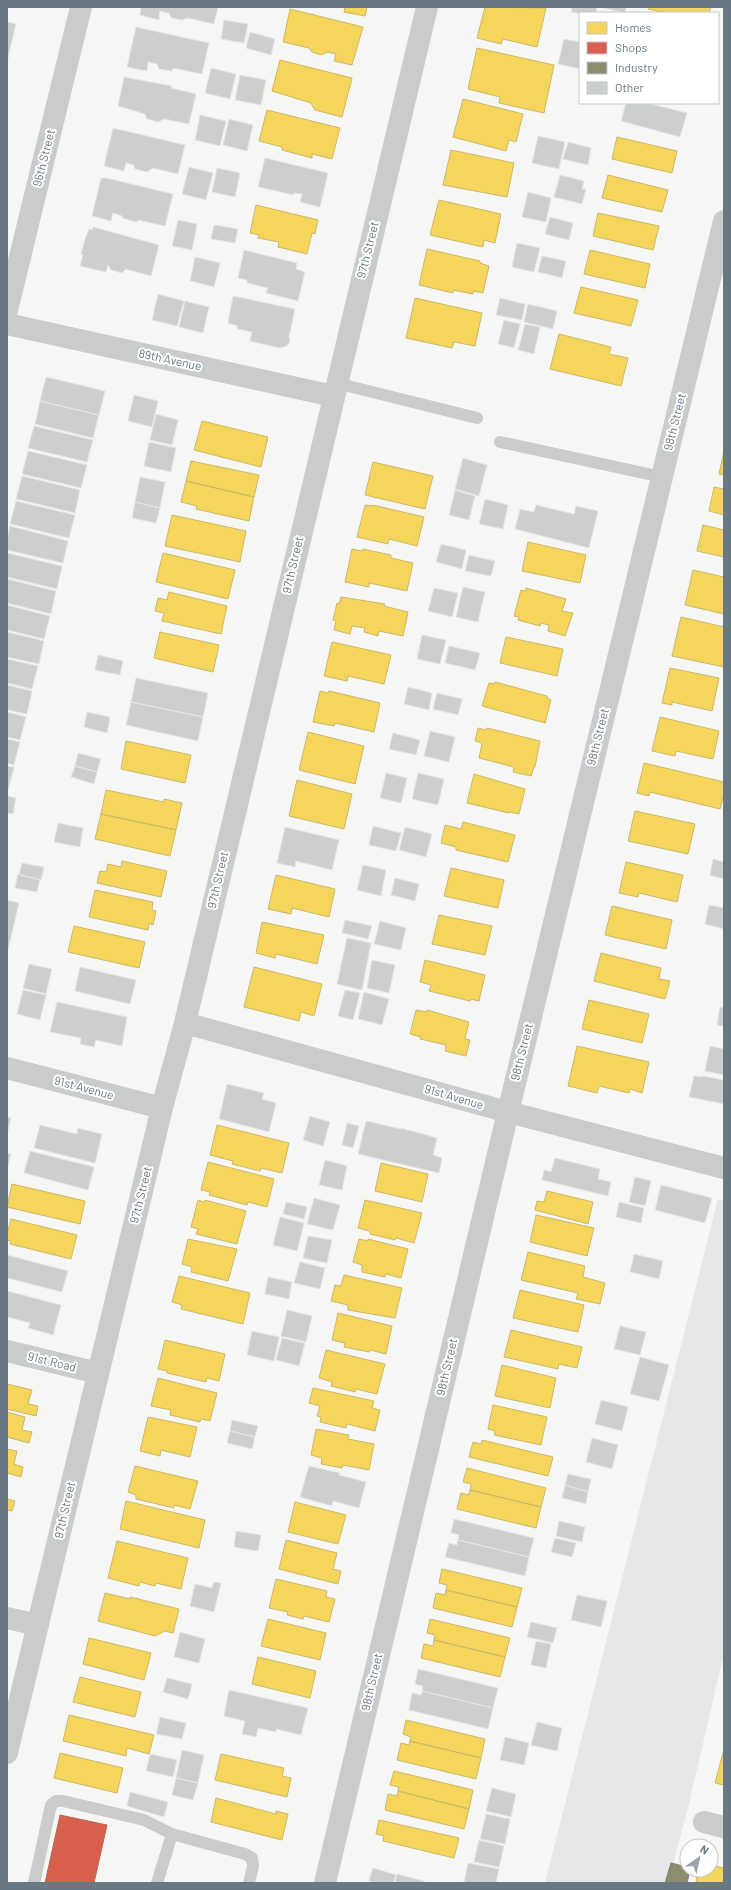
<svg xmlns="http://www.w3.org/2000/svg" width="731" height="1890" viewBox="0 0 731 1890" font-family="Barlow,sans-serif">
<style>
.built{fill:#e6e7e7}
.homes{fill:#f6d55c;stroke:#cbb968}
.shops{fill:#d6604d;stroke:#b5685d}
.industry{fill:#8c8c6e;stroke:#818674}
.building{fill:#cdcfcf;stroke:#e5e5e4}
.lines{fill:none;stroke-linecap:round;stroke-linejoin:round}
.service{stroke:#cacccc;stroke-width:12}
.minor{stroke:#cacccc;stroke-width:22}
.labels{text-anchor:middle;stroke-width:4;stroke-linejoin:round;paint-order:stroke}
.street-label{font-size:12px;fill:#687983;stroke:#fff}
</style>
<rect width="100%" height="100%" fill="#f6f6f5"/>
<path class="built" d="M718,1199L724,1200V1653L688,1808L668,1883H545Z"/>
<path class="homes" d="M345,7H367L365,16L344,12Z
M485,7L546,8L537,47L503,39L501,44L477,38Z
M649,7H711L709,13H666L648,9Z
M290,9L363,27L352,65L334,61L336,54L327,52L322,55L312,52L309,48L283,42Z
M477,48L554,65L544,113L499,103L500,97L468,89Z
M280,60L352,78L342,117L315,110L311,103L272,91Z
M463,99L523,114L516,142L509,140L506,151L453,137Z
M267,110L340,128L332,159L312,154V158L282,150V147L259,141Z
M617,137L677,151L672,173L612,159Z
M451,150L514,163L507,197L443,185Z
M608,175L668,190L662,212L602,198Z
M439,200L501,214L495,243L484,240L483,247L430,235Z
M256,205L318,220L315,234L312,233L307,254L278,247L279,242L258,238L259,235L250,233Z
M598,213L659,226L653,250L593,236Z
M427,249L480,261V263L489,266L483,293L473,291V294L453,290V293L419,285Z
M590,250L650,264L645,288L584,274Z
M581,287L638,300L631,326L574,313Z
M415,298L482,313L475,346L454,342L452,348L406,338Z
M559,334L611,347L609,354L628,358L621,386L550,369Z
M202,421L268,437L261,467L194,450Z
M724,451V475L719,474Z
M191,461L259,475L254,497L186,481Z
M373,462L433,476L425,509L365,495Z
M186,481L254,497L249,521L196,509L197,506L181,502Z
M714,487L724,489V515L709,511Z
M365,505L373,506V505L424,517L417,546L389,539L388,544L357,537Z
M172,515L246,531L240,562L165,546Z
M703,525L724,530V557L697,551Z
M528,542L586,555L580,583L522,571Z
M352,549L362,551L363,549L391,555V558L413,563L407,591L369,583V587L345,582Z
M163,553L235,570L228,599L156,582Z
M693,570L724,577V614L685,605Z
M526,588L566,599L562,611L573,613L565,636L548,631L549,625L541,623L540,626L518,620L519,617L514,616L521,590L526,591Z
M169,592L227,606L221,634L162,621L164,613L155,611L158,598L167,600Z
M341,597L385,604L384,606L408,612L403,636L379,631L378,636L364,632L365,628L352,626L350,634L334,630L336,621L333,620L337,603L339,604Z
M681,617L724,627V667L672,656Z
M160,632L219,645L213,672L154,658Z
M506,637L563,649L557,676L500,663Z
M332,642L391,655L384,684L348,676L347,681L324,676Z
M670,668L719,678L712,711L672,702V705L662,703Z
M495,682L547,696V698L551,700L545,723L482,706L489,683L494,684Z
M320,691L328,693L329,691L380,703L374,732L335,723L334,726L313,722Z
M660,717L719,731L713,759L676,751L675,756L652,751Z
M478,728L486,730L487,728L540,741L535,767H534L531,776L513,772L514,767L479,758L482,743L475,741Z
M308,732L364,746L355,784L299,770Z
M126,741L191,755L185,783L121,769Z
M644,763L724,782V794L720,809L650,792L649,796L637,793Z
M474,774L525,789L519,814L509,812V813L467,803Z
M297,780L352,794L344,829L289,816Z
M106,790L164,802V799L182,803L176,830L101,814Z
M635,811L695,824L688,854L628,841Z
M101,814L176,830L170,856L95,839Z
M463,822L515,835L508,862L456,850V847L441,843L445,825L461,829Z
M122,861L167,871L161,897L97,883L100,871L106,872L108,864L121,867Z
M626,862L683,875L677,902L639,893L638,897L619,893Z
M451,868L504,880L498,908L444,896Z
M276,875L335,889L329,917L292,908L291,914L268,909Z
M95,890L153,902L152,910L156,911L153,925L149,923L148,930L89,917Z
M612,906L672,920L666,949L605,935Z
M439,915L492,926L485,955L432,944Z
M262,922L324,935L317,964L276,954L275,958L256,953Z
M74,926L145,942L139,968L68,952Z
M601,953L661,968L659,979L670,981L665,999L594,981Z
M425,960L485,975L479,1001L471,999L470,1001L429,991L431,985L420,982Z
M254,967L322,984L314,1016L301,1012L299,1021L244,1007Z
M589,1000L649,1014L642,1043L582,1029Z
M416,1010L427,1012V1010L469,1022L465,1039L470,1040L466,1056L445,1051L446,1045L420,1039L421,1037L410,1034Z
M577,1046L649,1062L642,1093L630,1089L629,1093L599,1086L597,1093L568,1086Z
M217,1125L289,1143L282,1173L261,1168L260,1171L232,1164L233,1161L210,1155Z
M208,1162L274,1179L267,1207L248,1202L247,1205L209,1195L210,1192L201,1190Z
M381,1163L428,1174L422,1202L375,1191Z
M12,1184L85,1201L80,1224L7,1207Z
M547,1191L593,1202L588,1224L535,1210L537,1201L544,1202Z
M198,1200L204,1202L205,1200L246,1211L237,1244L196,1234L198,1229L191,1227Z
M365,1200L422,1213L414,1243L396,1238L395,1240L370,1234V1231L358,1228Z
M536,1215L594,1228L587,1256L530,1242Z
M11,1219L77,1235L71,1259L10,1244L11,1241L7,1240V1231H8Z
M188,1239L237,1249L228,1281L191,1272L192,1267L182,1264Z
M359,1239L368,1241V1239L408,1249L401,1278L386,1274L385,1277L362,1272V1265L353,1262Z
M528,1252L585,1266L583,1277L605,1283L600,1304L576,1299L578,1293L521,1280Z
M344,1275L402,1288L395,1318L348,1310V1305L331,1301L335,1285L341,1286Z
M179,1276L250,1293L243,1324L181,1309L182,1305L172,1302Z
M520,1290L584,1305L578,1332L513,1318Z
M338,1313L392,1326L386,1354L370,1350L369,1352L344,1347L345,1343L332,1340Z
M511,1330L582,1347L577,1368L559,1364L558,1369L504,1357Z
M165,1340L225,1354L219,1381L207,1378L206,1382L167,1373V1371L158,1369Z
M326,1350L385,1364L377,1394L356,1389L355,1392L331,1386L332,1382L319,1378Z
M502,1365L556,1378L550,1408L495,1396Z
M158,1378L217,1393L210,1421L201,1419L200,1422L170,1415L171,1410L151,1406Z
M7,1384L32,1390L28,1404L38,1406L36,1416L7,1409Z
M313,1388L374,1401L372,1408L380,1410L375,1431L347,1424L346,1428L320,1422L321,1417L317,1416L320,1406L309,1403Z
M493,1405L547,1417L541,1445L494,1435L495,1431L488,1429Z
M7,1412L25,1417L22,1430L32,1432L29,1443L7,1437Z
M148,1417L197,1427L190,1457L161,1450L160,1456L140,1451Z
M316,1429L349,1435L348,1439L374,1444L369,1470L343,1465L342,1468L321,1464L322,1458L311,1455Z
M482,1440L553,1457L548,1476L469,1457L473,1442L481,1444Z
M7,1449L17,1451L14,1464L23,1467L21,1477L7,1473Z
M135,1466L198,1481L190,1509L174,1505V1508L136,1499V1495L128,1492Z
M467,1468L546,1488L541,1507L470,1490L471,1484L463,1482Z
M470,1490L541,1507L536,1528L457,1509L461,1493L469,1495Z
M7,1499L15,1501L12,1511L7,1510Z
M126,1501L205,1520L199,1548L120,1529Z
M295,1502L346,1515L338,1544L288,1532Z
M286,1540L337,1553L333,1569L341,1571L338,1584L279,1569Z
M117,1541L188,1558L181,1589L156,1583L155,1586L140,1582L139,1586L108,1578Z
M442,1569L522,1588L517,1607L446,1590L447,1585L439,1583Z
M276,1579L327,1591L326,1597L335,1599L329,1622L304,1616L303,1619L287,1615L288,1612L269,1608Z
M446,1590L517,1607L512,1627L433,1608L436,1593L445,1595Z
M105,1593L130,1599V1597L179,1609L173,1633L165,1631L155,1636L98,1621Z
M268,1619L326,1633L320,1660L261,1646Z
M430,1619L510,1638L505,1657L434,1640L435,1635L427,1633Z
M89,1638L151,1653L144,1680L83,1664Z
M434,1640L505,1657L500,1677L421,1658L424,1644L433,1646Z
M258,1657L316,1671L310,1698L252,1684Z
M80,1677L141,1692L135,1717L73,1702Z
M69,1715L154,1735L149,1754L127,1748L126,1756L63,1741Z
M406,1720L485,1739L481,1758L410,1741L411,1737L403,1734Z
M410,1741L481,1758L476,1779L397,1760L401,1743L409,1745Z
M724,1749V1785L715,1783Z
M60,1753L123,1768L117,1793L54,1778Z
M221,1754L284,1768L282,1776L291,1778L287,1797L215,1780Z
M394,1771L473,1790L469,1809L398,1791L399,1787L390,1785Z
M398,1791L469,1809L464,1829L385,1810L388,1794L397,1796Z
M216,1798L276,1814V1811L288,1814L282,1840L211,1822Z
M379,1820L459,1838L454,1858L383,1841L384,1836L376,1834Z
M711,1865L724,1868L723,1883H696L698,1870H711Z"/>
<path class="shops" d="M60,1815L107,1825L94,1883H45Z"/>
<path class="industry" d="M671,1863L687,1867V1870H690L687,1883H665Z"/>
<path class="building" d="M141,7H218L214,24L188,18L182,20L171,18L169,13L160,11L159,20L140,15Z
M572,7H597L596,13L580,14L571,12Z
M600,7H626L625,13Z
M224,20L248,24L244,43L221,39Z
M7,22L16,24L7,62Z
M136,27L209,43L202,74L173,68L172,71L159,69L157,64L148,62L147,71L127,67Z
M250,32L275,39L271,55L246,48Z
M564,39L580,42V69L558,64Z
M211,68L236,74L230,99L205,93Z
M240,75L266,80L261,105L235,100Z
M124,77L172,86L171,88L196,94L189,124L164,119L158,122L147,119L145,114L118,106Z
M626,103H647L687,113L680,137L621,121Z
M200,115L226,121L220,146L195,140Z
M229,119L253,125L247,151L223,145Z
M113,128L185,145L178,174L153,168L147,172L135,169L134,165L126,163L124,171L104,166Z
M538,136L565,142L559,169L532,163Z
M568,142L591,148L588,165L563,159Z
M265,158L328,173L320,207L300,202L302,194L294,193V195L258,187Z
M189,167L213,173L206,200L182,194Z
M217,168L240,173L235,197L212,192Z
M560,175L584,181L582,189H586L582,204L554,197Z
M101,178H106L173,194L165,226L138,220L137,222L122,218V216L113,213L111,221L92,216Z
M528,192L551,198L546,222L522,217Z
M550,217L573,223L569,240L545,234Z
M178,220L197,224L192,250L172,246Z
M214,225L238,229L235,243L211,239Z
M93,227L159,245L151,276L126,269L122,273L111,270L108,265L106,272L80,266L83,255L81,254L85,239L89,229L92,230Z
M517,243L540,248L534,272L512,267Z
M244,250L297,263L296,269L305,272L298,301L266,293L268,288L247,283V280L238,278Z
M542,256L566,261L562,278L538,272Z
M195,257L220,263L214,287L190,281Z
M158,294L184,301L177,326L152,320Z
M233,296L295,309L289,337L290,341L287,346L279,348L250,341L252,332L237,329L238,326L228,323Z
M500,298L525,304L522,320L496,315Z
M185,301L209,307L203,333L179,327Z
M528,304L557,311L553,329L524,322Z
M504,320L520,324L514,348L498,344Z
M525,324L540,327L534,354L518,350Z
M46,377L105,391L99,415L40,401Z
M134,395L158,401L152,427L128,421Z
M40,401L99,415L93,438L35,424Z
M156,414L178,420L172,445L150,440Z
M34,426L93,440L87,462L28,448Z
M149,442L176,448L171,472L144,466Z
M28,451L87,465L81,488L22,474Z
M463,458L487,465L479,496L455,489Z
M22,476L80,490L75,513L16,499Z
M140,477L165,482L160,508L135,502Z
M455,490L475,496L469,520L449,515Z
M485,499L508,505L503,529L479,524Z
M16,501L75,515L69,538L10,524Z
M135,502L160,508L156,523L132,518Z
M536,505L574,514L576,506L598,511L589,548L515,529L520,509L534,512Z
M10,526L68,541L63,563L7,550V539Z
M441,544L466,550L462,569L436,562Z
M7,553L62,566L57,589L7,577Z
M469,555L495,561L491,576L465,571Z
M7,579L56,591L51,614L7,603Z
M463,587L485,592L478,622L456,617Z
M434,588L458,593L452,617L428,611Z
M7,605L50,616L44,639L7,630Z
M7,632L44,641L39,664L7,657Z
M422,635L446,640L440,664L417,659Z
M449,646L480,653L475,670L445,663Z
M98,655L123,661L120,675L95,670Z
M7,659L38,666L32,689L7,683Z
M136,678L208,693L203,717L131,702Z
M7,685L32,691L27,714L7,710Z
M408,687L432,693L429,710L404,704Z
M437,693L462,699L458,715L433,709Z
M131,702L203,717L198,741L126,725Z
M7,712L26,717L20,740L7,737Z
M87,712L110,717L107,733L84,727Z
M430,731L455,737L449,762L424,756Z
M393,733L420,740L416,755L389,749Z
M7,739L20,742L14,765L7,763Z
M78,753L101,759L97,772L75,766Z
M7,766L14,767L8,790H7Z
M75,766L97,772L94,784L71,777Z
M386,773L407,778L401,803L380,798Z
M418,773L444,779L438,805L412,799Z
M7,796L16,798L13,814L7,813Z
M58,823L83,828L80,847L54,842Z
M373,826L401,833L396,851L369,845Z
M285,827L339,840L332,870L296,861L295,867L277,863Z
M405,827L432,834L426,857L399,850Z
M713,859L724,862V879L710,875Z
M22,863L44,867L41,880L19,875Z
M363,865L386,870L381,896L357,890Z
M18,874L40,880L37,892L15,888Z
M395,878L419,884L415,901L391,895Z
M7,900L19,903L8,950L7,949Z
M709,905L724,908V929L705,924Z
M345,920L372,926L368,939L342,933Z
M380,921L406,928L401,950L374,944Z
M347,938L371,943L362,990L337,984Z
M372,960L395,965L389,993L367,988Z
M29,964L52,969L46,994L23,988Z
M80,967L136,980L130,1004L75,991Z
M23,990L46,995L40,1020L17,1014Z
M345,990L360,993L353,1020L338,1016Z
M364,992L389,999L382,1025L358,1019Z
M57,1002L127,1017L122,1046L96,1040L94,1047L80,1044L81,1038L50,1032Z
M720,1007L724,1008V1026L717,1025Z
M710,1046L724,1049V1075L705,1071Z
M694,1076L702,1077L703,1076L724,1080V1104L689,1097Z
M227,1084L264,1093L262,1099L276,1103L269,1132L219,1119Z
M310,1116L330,1122L323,1146L303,1140Z
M7,1117L11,1118L7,1135Z
M366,1121L401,1129V1128L437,1138L433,1155L442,1158L439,1173L358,1154Z
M347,1123L359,1126L353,1148L342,1145Z
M40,1125L77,1134L78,1128L102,1134L95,1163L34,1148Z
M30,1151L94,1167L88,1190L24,1173Z
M7,1153L11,1154L7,1170Z
M555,1158L600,1169L598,1179L611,1182L608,1196L542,1180L544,1170L551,1172Z
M325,1160L347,1166L342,1190L319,1185Z
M635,1177L651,1181L645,1206L629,1202Z
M661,1185L712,1198L705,1223L655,1210Z
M314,1198L340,1205L333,1230L307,1224Z
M286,1202L307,1207L304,1219L283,1214Z
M619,1202L644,1208L641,1223L616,1217Z
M280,1217L304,1223L297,1251L273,1245Z
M308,1236L332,1240L327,1263L303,1258Z
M634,1254L663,1261L659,1279L630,1272Z
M7,1255L68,1271L62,1292L7,1278Z
M300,1262L325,1268L320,1289L294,1283Z
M268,1277L292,1282L289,1299L265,1294Z
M7,1291L61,1305L53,1335L28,1328L30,1323L7,1317Z
M287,1310L312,1316L306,1342L281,1336Z
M620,1326L646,1332L640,1355L614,1349Z
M252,1331L279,1337L274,1361L247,1355Z
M282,1338L305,1343L299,1366L276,1360Z
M640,1357L669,1365L659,1401L630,1394Z
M601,1400L628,1407L622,1431L595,1424Z
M232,1420L258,1426L255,1437L230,1431Z
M230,1431L255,1437L252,1449L227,1443Z
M592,1438L618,1445L612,1469L586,1462Z
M309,1466L340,1473L339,1475L366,1482L359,1508L333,1501L332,1506L300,1497Z
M568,1474L591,1479L588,1492L565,1485Z
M565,1485L588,1492L586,1504L562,1498Z
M454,1519L534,1538L529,1557L458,1540L459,1535L451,1533Z
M559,1521L585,1527L582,1542L556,1536Z
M236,1531L261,1535L258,1551L234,1547Z
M555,1538L576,1543L572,1557L551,1552Z
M458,1540L529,1557L525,1576L445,1557L449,1543L457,1545Z
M214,1582L221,1583L214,1612L190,1606L195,1584L212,1588Z
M577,1595L607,1601L601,1627L571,1620Z
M531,1622L557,1628L553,1643L527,1637Z
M180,1632L205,1639L199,1663L174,1657Z
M536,1641L551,1644L546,1668L531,1665Z
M418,1669L498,1688L493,1708L422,1691L423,1686L415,1684Z
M167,1678L192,1684L188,1699L163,1692Z
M229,1690L308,1708L301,1735L276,1729V1732L258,1728L256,1737L242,1734L245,1721L224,1716Z
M422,1691L493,1708L488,1729L409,1710L412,1693L421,1695Z
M160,1717L186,1723L182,1739L156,1734Z
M537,1722L562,1728L557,1751L531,1745Z
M505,1737L529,1743L524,1765L500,1760Z
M182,1750L204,1755L198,1783L176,1778Z
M150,1754L177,1760L173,1777L146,1771Z
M176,1778L198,1783L193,1800L172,1795Z
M492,1788L516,1794L511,1817L486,1811Z
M130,1792L168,1802L164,1817L127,1806Z
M486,1814L510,1819L505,1844L480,1839Z
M479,1840L504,1846L499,1867L474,1862Z
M468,1863L499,1869L496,1883H464Z
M373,1868L396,1875L393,1883H376L369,1881Z
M397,1874L424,1881L423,1883H395Z"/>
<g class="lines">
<path class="service" d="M336,383L477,418
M500,442L662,477
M34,1883L51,1805L56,1801H63L144,1820L172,1834
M157,1883L172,1834L245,1854L252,1858L253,1866L249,1883"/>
<path class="minor" d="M7,310L81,7
M7,324L333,396
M185,1023L508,1112L724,1168
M7,1068L162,1108
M7,1351L98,1373
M7,1618L38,1625
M7,1753L162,1108L185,1023L427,7
M704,1822L724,1827
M325,1883L503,1133L724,221"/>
</g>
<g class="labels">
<g class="street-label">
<text transform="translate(44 158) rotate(-76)" y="4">96th Street</text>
<text transform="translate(368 250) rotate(-76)" y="4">97th Street</text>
<text transform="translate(170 360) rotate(12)" y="4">89th Avenue</text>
<text transform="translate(675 422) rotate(-76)" y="4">98th Street</text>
<text transform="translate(293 565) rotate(-77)" y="4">97th Street</text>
<text transform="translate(598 737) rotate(-76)" y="4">98th Street</text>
<text transform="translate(218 880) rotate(-77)" y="4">97th Street</text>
<text transform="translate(522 1052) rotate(-76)" y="4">98th Street</text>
<text transform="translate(84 1088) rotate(15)" y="4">91st Avenue</text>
<text transform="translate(454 1097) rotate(16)" y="4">91st Avenue</text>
<text transform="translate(141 1195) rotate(-76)" y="4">97th Street</text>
<text transform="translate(52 1362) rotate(14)" y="4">91st Road</text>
<text transform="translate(447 1367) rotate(-77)" y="4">98th Street</text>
<text transform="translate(65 1510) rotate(-77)" y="4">97th Street</text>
<text transform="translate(372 1682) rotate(-77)" y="4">98th Street</text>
</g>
</g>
<rect width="731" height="1890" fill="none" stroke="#687983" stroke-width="16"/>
<rect x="579" y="12" width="140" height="92" fill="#ffffff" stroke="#c3c9cd"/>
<rect x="587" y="22" width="20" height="12" fill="#f6d55c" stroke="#c3c9cd"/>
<text x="615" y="32" font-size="12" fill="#687983">Homes</text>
<rect x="587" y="42" width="20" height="12" fill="#d6604d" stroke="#c3c9cd"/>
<text x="615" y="52" font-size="12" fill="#687983">Shops</text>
<rect x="587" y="62" width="20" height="12" fill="#8c8c6e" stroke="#c3c9cd"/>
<text x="615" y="72" font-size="12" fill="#687983">Industry</text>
<rect x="587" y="82" width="20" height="12" fill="#cdcfcf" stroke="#c3c9cd"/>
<text x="615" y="92" font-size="12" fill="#687983">Other</text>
<g transform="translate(699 1858) rotate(34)"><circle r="19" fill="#ffffff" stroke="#c3c9cd"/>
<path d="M0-3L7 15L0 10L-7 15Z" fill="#9aa5ab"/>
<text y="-6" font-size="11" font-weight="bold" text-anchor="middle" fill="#687983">N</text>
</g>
</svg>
